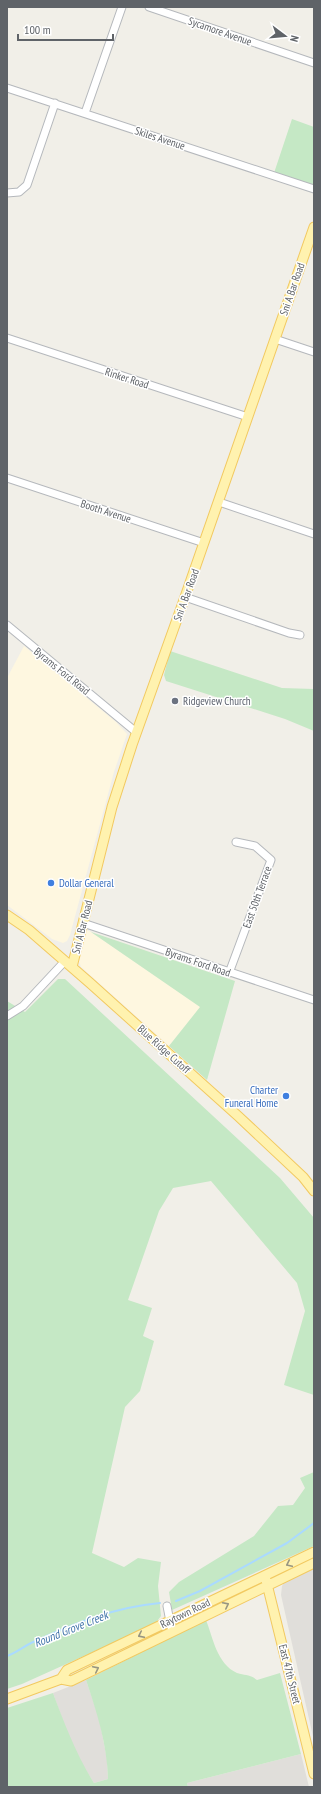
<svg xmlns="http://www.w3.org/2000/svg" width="321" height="1794" viewBox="0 0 321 1794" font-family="'PT Sans Narrow',sans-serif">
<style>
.commercial{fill:#fef7e0}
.industrial{fill:#e0deda}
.green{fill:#c5e8c5}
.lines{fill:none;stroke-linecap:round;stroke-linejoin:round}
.stream{stroke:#aadaff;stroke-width:2}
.minor-casing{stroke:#b5b8bc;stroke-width:9}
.major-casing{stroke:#f2c960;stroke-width:11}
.minor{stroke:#fff;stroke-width:7}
.major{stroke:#fff2af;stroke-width:9}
.oneway{stroke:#979581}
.worship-dot{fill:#6b7280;stroke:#fff;stroke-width:1.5}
.shop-dot{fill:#3f7fe0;stroke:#fff;stroke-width:1.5}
.labels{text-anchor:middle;stroke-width:3;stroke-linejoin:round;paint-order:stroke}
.street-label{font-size:11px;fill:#5f6368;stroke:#fff}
.worship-label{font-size:11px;fill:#5b616d;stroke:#fff;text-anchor:start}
.shop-label{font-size:11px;fill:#366cbe;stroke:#fff;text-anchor:start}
.water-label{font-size:12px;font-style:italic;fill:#4174aa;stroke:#fff}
</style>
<rect width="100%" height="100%" fill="#f1efe8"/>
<path class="commercial" d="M24,646L116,722L127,734L114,772L70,935L67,941L63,943L52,939L7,905V678Z
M86,930L91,932L201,1007L169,1046L81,967L79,961Z"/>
<path class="industrial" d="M314,1567V1741L281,1595L282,1586L286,1579Z
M86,1680L99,1718L107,1759L108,1779L94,1783L79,1759L70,1741L53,1693Z
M301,1754L309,1787H188L187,1783Z"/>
<path class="green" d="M292,119L314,127V185L274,173Z
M170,651L282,688L314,689V731L285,719L166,681L164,675Z
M91,932L235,981L207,1080L169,1046L200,1007Z
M58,979H65L280,1178L314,1218V1395L284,1385L305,1311L297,1283L211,1181L173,1188L159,1211L128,1300L152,1308L143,1336L154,1341L140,1391L125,1407L92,1553L124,1567L138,1558L161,1562L158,1586L161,1616L155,1624L22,1684L7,1689V1001L25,1012Z
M314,1472V1546L172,1610L169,1592L179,1582L254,1536L278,1506L293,1505L305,1488L300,1478Z
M206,1620C213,1638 217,1664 237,1673C245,1676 248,1673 257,1680L280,1673L301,1754L187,1783L188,1787H7V1708L53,1693C65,1725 76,1754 94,1783L108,1779C107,1744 97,1713 86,1680Z"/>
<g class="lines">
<path class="stream" d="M176,1601L200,1591L287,1543L314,1523
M7,1656C16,1653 23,1647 31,1643C72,1624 115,1607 160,1603"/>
<g class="minor-casing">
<path id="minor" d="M149,7L314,63
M7,88L314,189
M85,113L122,7
M7,193L19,192L27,185L55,103
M7,338L248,417
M275,339L314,352
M7,478L204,543
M219,502L314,534
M185,597L289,633L300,635
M7,625L136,732
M83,923L314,1000
M229,973L271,860L255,846L236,842
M7,1016L23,1006L65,961
M167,1606L172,1632"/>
</g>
<g class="major-casing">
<path id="major" d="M7,915L29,930L90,983L238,1116L303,1177L314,1191
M72,967L112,807L132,745L185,597L314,227
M266,1580L314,1774
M61,1679L71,1681L314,1563
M7,1699L61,1679L67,1670L314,1552"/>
</g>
<use href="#minor" class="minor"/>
<use href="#major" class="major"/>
</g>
<defs><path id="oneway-chevron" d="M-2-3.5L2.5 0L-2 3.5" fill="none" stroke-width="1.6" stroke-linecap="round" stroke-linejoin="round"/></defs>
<g class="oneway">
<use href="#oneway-chevron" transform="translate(289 1564) rotate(155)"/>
<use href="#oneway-chevron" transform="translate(226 1605) rotate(-27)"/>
<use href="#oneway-chevron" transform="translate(141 1635) rotate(154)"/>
<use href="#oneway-chevron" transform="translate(96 1669) rotate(-26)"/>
</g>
<circle class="worship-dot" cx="175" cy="701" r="4"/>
<g class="shop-dot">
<circle cx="51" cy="883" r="4"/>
<circle cx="286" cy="1096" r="4"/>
</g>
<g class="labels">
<g class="street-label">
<text transform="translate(220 31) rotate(19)" y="4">Sycamore Avenue</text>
<text transform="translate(160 138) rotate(18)" y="4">Skiles Avenue</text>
<text transform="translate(292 289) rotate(-71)" y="4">Sni A Bar Road</text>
<text transform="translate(127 378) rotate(18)" y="4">Rinker Road</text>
<text transform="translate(106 511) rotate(18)" y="4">Booth Avenue</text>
<text transform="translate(186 595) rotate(-70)" y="4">Sni A Bar Road</text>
<text transform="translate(62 671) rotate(39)" y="4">Byrams Ford Road</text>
<text transform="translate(257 897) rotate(-70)" y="4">East 50th Terrace</text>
<text transform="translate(82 927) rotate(-76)" y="4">Sni A Bar Road</text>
<text transform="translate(198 962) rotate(19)" y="4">Byrams Ford Road</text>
<text transform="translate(164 1049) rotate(42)" y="4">Blue Ridge Cutoff</text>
<text transform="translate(185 1613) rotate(-26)" y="4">Raytown Road</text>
<text transform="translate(290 1674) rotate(76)" y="4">East 47th Street</text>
</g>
<g class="worship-label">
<text x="183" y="705">Ridgeview Church</text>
</g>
<g class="shop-label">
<text x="59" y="887">Dollar General</text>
<text x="278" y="1094" text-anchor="end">Charter<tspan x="278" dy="13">Funeral Home</tspan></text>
</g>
<g class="water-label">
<text transform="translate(71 1629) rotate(-22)" y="4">Round Grove Creek</text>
</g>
</g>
<rect width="321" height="1794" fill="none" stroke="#5f6368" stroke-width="16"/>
<g transform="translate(285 36) rotate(106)" stroke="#ffffff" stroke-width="3" paint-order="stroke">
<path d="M0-3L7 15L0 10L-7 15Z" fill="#5f6368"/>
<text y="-6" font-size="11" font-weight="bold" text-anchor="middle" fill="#5f6368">N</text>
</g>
<path d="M18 34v6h95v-6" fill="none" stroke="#5f6368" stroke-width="2"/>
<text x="24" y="34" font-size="12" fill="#5f6368" stroke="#ffffff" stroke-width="3" paint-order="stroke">100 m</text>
</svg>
